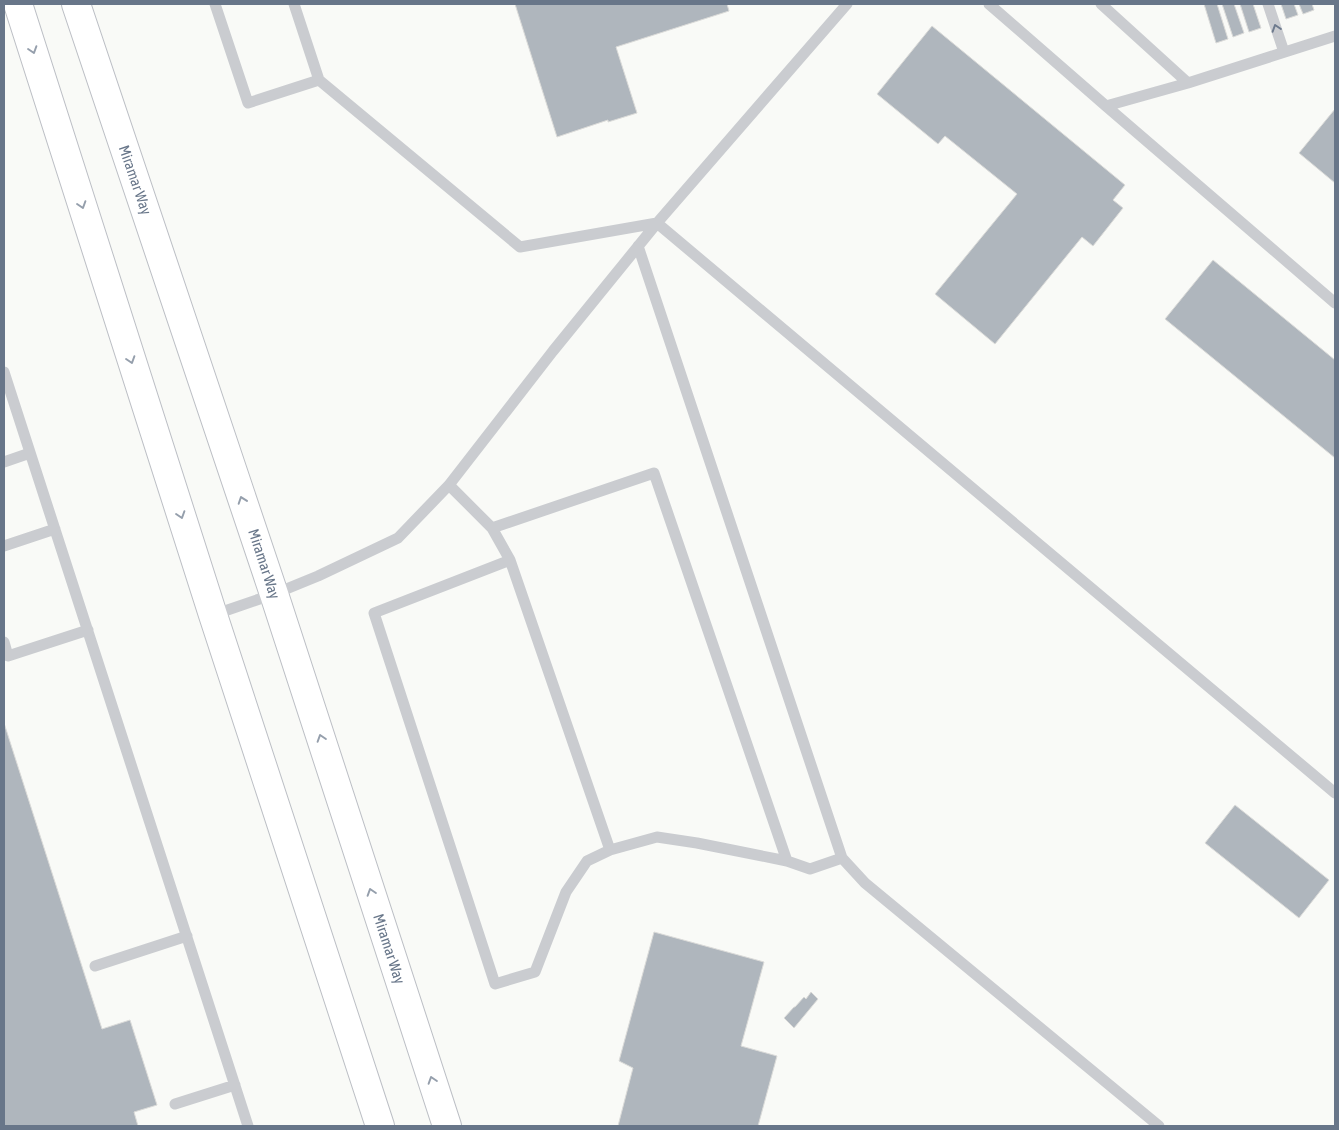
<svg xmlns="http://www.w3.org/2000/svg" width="1339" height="1130" viewBox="0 0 1339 1130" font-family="'Asap Condensed',sans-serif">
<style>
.building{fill:#afb6bd;stroke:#dbdbd9}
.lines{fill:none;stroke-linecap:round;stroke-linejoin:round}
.secondary-casing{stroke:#bcbfc5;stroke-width:30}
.lane{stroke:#caccd0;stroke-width:11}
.secondary{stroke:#fff;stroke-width:28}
.oneway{stroke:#6d7a8d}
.oneway2{stroke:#959fac}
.labels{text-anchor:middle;stroke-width:5;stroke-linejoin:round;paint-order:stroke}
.street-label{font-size:15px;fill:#687689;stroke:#fff}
</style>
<rect width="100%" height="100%" fill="#f9faf7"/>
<path class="building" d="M515,4H727L729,11L616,47L637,113L608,122V120L557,137Z
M1204,4H1217L1228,39L1216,43Z
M1222,4H1234L1244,33L1233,37Z
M1240,4H1253L1261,28L1249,32Z
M1281,4H1294L1298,15L1286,19Z
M1299,4H1312L1314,10L1303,14Z
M932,26L1125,185L1113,200L1123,208L1093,246L1082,237L995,344L935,294L1017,194L945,136L938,144L877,94Z
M1335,109V183L1299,153Z
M1213,260L1335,360V458L1165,319Z
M4,723L102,1029L130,1020L157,1105L134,1112L138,1126H4Z
M1235,805L1329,880L1299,918L1205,843Z
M654,932L764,962L741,1046L777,1056L758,1126H618L633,1068L619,1061Z
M811,992L818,999L794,1028L784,1018L794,1007H795L804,997L806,999Z"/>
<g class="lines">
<g class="secondary-casing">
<path id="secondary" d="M18,4L213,615L380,1126
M76,4L274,594L447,1126"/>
</g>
<path class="lane" d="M215,4L248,103L319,80
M294,4L319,80L520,247L657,223L1335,793
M989,4L1106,106L1188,83L1335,36
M1101,4L1188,83
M1268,4L1284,52
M1106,106L1335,303
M638,246L842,858L865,883L1159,1126
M4,372L248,1126
M4,462L30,453
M449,485L492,528L510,560L610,850
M492,528L654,473L787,861
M4,546L55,529
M510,560L374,613L495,984L535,972L566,892L587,861L610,850L657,837L697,843L787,861L810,869L842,858
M213,615L274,594L318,576L398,538L449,485L553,351L657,223L847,4
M4,642L8,656L88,630
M95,966L187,936
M175,1104L235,1085"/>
<use href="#secondary" class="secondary"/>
</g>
<defs><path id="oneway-chevron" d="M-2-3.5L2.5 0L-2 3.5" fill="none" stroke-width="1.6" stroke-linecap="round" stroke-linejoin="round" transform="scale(1.25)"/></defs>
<use class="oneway" href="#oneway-chevron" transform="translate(1276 28) rotate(-108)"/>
<g class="oneway2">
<use href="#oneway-chevron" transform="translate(33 50) rotate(72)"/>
<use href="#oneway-chevron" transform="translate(82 205) rotate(72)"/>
<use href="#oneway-chevron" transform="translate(131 360) rotate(72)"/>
<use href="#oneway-chevron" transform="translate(242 500) rotate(-109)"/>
<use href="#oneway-chevron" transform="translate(181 515) rotate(72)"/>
<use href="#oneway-chevron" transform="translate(321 738) rotate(-108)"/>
<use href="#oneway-chevron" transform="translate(371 892) rotate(-108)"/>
<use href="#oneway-chevron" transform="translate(432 1080) rotate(-108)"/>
</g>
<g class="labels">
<g class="street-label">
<text transform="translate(135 180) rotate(71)" y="5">Miramar Way</text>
<text transform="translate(264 564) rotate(72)" y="5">Miramar Way</text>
<text transform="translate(389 949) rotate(72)" y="5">Miramar Way</text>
</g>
</g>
<rect width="1339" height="1130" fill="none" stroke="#687689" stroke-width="10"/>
</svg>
